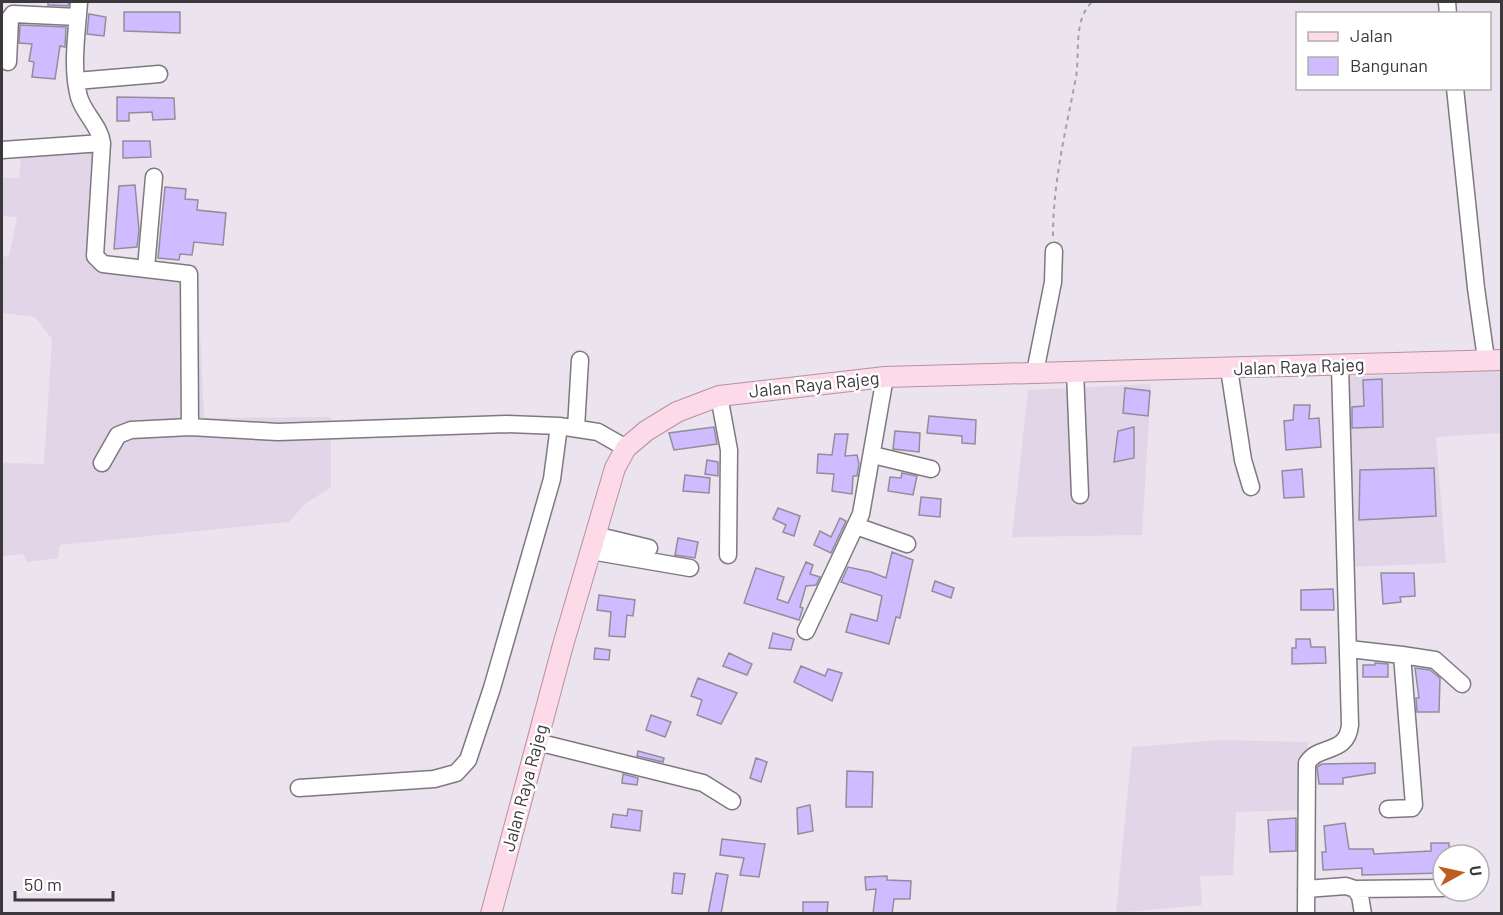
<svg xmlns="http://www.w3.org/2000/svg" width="1503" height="915" viewBox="0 0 1503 915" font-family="Barlow,sans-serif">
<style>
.built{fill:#e2d5e7}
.building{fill:#cfbbff;stroke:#918e9a;stroke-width:1.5}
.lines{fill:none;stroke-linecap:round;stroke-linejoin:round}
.minor-casing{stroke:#7f7881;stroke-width:19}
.major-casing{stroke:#b791a2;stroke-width:22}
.path{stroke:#a59fa7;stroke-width:2;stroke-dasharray:4.5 4.5;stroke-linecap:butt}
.minor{stroke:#fff;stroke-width:16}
.major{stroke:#fcdae8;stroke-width:20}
.labels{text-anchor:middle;stroke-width:5;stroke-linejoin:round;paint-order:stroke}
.street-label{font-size:18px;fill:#3b383c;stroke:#fff}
</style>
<rect width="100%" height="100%" fill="#ebe3ee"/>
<path class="built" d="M97,141L92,259L197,265L204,418L331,417V487L305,504L289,522L60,545L58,558L27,562L23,554L2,556V463L44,464L52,339L35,317L2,313V256L9,257L17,217L2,216V178H19L22,146Z
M1501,370V433L1436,437L1446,563L1349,567L1343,377Z
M1151,384L1142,535L1012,537L1028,390Z
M1220,740L1308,742L1307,810L1236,812L1233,875L1200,876L1202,905L1116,913L1132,747Z"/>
<path class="building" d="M48,2H69L68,6L48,5Z
M124,12H180V33L124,31Z
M89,14L106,17L104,36L87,34Z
M20,25L66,27L65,47L60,46L55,79L32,77L34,62L29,61L32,44L19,43Z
M117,97L174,98L175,119L153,120L152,112L129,113V121H117Z
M123,141H150L151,157L123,158Z
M135,185L139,230L137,247L114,249L119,186Z
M165,187L186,189L185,199L198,200L197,210L226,213L223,245L194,242L192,255L180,254L179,260L158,258Z
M1382,379L1383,427L1352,428V407L1364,406L1363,380Z
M1125,388L1150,391L1148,416L1123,413Z
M1294,405H1310L1309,419L1319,418L1321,447L1286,450L1284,421L1293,420Z
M929,416L976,420L975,444L962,443V436L927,433Z
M714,427L717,444L674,450L669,433Z
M1134,427V458L1114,462L1118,431Z
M895,431L920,433L919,452L893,449Z
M835,434H848L845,456L857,455L859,464L857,476H853L852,494L832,491L834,474L817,473L818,454L832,455Z
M707,460L718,462V476L705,474Z
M1434,468L1436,516L1359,520L1360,470Z
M1302,469L1304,497L1284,498L1282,471Z
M902,473L917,476L913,495L888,491L890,477L901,478Z
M685,475L710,478L709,493L683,491Z
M921,497L941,499L940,517L919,515Z
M778,508L800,516L794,536L783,532L786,525L773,519Z
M840,518L846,521L831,553L814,545L820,531L831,537Z
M678,538L698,542L695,558L675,555Z
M892,552L913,560L900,618L896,617L889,644L846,632L851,614L877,621L882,596L841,582L848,567L871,572L886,578Z
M806,562L813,565L810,574L820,577L816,585L806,586L800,607L803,608L799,620L744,603L756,568L784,577L777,599L788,603Z
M1381,573H1414L1415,596L1400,597L1401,602L1383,604Z
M935,581L954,588L951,598L932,591Z
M1333,589L1334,610H1301V590Z
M599,595L635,600L633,616L627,615L625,637L609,636L611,612L597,610Z
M773,633L794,639L791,650L769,648Z
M1296,639H1310L1311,647H1325L1326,663L1292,664V648H1296Z
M595,648L610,650L609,660L594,659Z
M729,653L752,664L747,675L723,666Z
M1375,663L1388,664V677H1363V665H1375Z
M801,666L825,676L828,669L842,673L832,701L794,682Z
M1415,668L1430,670L1440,678L1439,712H1417L1416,698H1419Z
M698,678L737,693L721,724L697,715L702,700L691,696Z
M651,715L671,722L665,737L646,730Z
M638,751L664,758L663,762L637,756Z
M756,758L767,762L761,782L750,778Z
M1375,763V773L1343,778V784H1319L1317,767L1322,764Z
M847,771L873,772L872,807H846Z
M623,774L638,778L637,785L622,783Z
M810,805L813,831L798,834L797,808Z
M628,809L642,811L640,831L611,827L613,814L627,816Z
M1296,818V851L1270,852L1268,820Z
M1345,823L1349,849H1373L1374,854L1431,851V843H1449V855H1443V873L1362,875V868L1323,870L1322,852H1326L1324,826Z
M722,839L765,844L759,877L740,875L744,858L720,855Z
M674,873L685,874L682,894L672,893Z
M716,873L728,875L721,914H708Z
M887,876V880L911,881L910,899H894L892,914H873L876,889L866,890L865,877Z
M803,902H828L827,914H803Z"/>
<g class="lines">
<g class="minor-casing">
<path id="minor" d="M79,2C77,31 71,68 79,97C84,114 100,126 102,143L95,256L103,264L189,274L190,427L278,432L506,424L559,426L598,432L626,448
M1447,2L1448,14
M8,62L10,18L13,14L78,17
M76,81L159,74
M1455,88L1476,288L1486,359
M2,150L102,143
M146,268L154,177
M1229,369L1243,460L1251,487
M1075,371L1080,495
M1035,372L1053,282L1054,251
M719,396L729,450L728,555
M576,428L580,360
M873,455L931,469
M102,463L118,435L131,430L190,427
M856,526L907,544
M595,535L649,548
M591,551L690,568
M806,631L861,514L885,377
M1349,649L1402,655L1414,805L1412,808L1388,809
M1402,655L1435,660L1462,684
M537,742L703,783L732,801
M299,788L434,779L456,773L468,760L492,688L552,479L559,426
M1306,889L1346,886L1355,889L1360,896L1363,914
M1355,889L1443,888
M1306,914L1307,763C1319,744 1347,755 1350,725L1340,366"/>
</g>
<g class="major-casing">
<path id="major" d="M491,914L563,645L615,468L626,448L646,431L677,412L719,396L885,377L1502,360"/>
</g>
<path class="path" d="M1053,236C1053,181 1066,130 1076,77C1080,53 1073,20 1092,2"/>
<use href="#minor" class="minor"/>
<use href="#major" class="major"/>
</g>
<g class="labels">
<g class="street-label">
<text transform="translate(1299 367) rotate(-2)" y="6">Jalan Raya Rajeg</text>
<text transform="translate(814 385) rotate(-6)" y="6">Jalan Raya Rajeg</text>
<text transform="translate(525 788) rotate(-75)" y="6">Jalan Raya Rajeg</text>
</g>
</g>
<rect width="1503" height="915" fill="none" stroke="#3b383c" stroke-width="6"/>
<rect x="1296" y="12" width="195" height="78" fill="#ffffff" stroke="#b1afb1" stroke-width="1.5"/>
<rect x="1308" y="32" width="30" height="9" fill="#fcdae8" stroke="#b1afb1" stroke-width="1.5"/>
<text x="1350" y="42" font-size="18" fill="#3b383c">Jalan</text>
<rect x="1308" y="57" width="30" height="18" fill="#cfbbff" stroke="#b1afb1" stroke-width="1.5"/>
<text x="1350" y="72" font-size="18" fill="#3b383c">Bangunan</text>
<g transform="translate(1461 873) rotate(82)"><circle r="28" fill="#ffffff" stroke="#b1afb1" stroke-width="1.5"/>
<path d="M0-4.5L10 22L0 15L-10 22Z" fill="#bf5d21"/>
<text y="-9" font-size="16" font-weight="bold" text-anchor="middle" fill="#3b383c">U</text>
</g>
<path d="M15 891v9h98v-9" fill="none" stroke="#3b383c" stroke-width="3"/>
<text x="24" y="891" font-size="18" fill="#3b383c" stroke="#ffffff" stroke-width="4.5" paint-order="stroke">50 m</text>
</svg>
